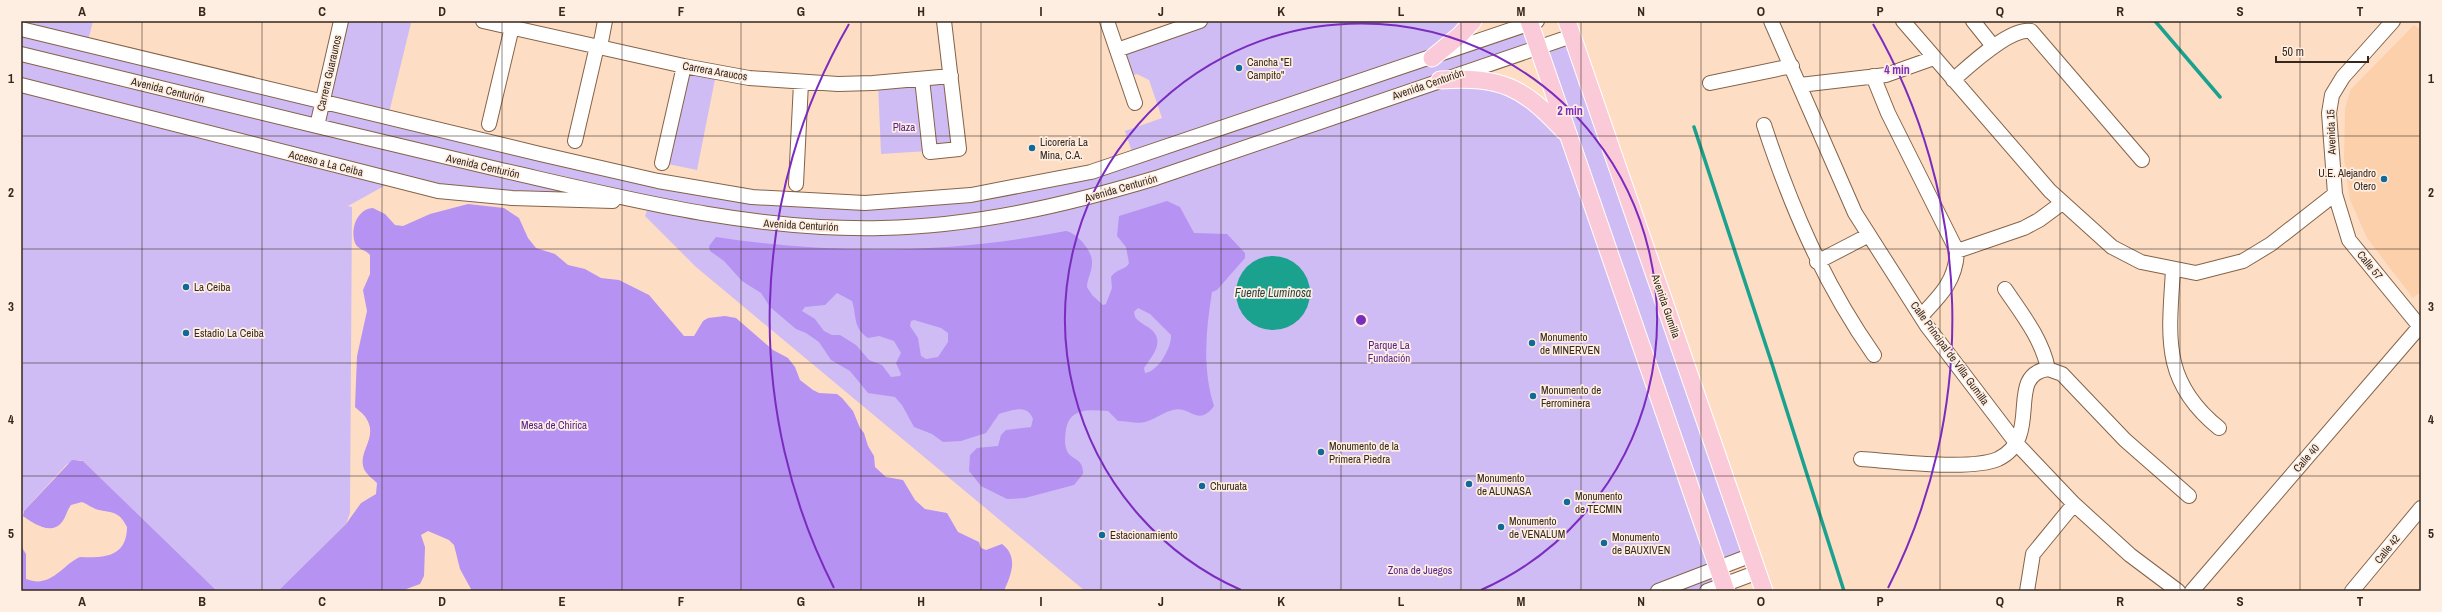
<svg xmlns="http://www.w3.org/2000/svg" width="2442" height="612" viewBox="0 0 2442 612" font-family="'Archivo Narrow',sans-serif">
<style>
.built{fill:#fdd0ac}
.green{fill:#cfbcf4}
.forest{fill:#b692f2;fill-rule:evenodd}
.water{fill:#1ba28f}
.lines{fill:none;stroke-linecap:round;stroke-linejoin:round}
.stream{stroke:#1ba28f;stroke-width:3.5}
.minor-casing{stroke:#856348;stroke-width:16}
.major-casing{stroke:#fff;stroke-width:19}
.minor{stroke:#fff;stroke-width:14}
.major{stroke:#fbcad9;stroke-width:17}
.grid{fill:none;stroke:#36271c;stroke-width:1;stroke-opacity:0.55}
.ring{fill:none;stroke:#7b2cbf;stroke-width:2}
.poi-dot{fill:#116999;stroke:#feeee2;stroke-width:1.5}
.labels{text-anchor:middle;stroke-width:3.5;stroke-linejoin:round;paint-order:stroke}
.poi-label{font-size:11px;fill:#36271c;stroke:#feeee2;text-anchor:start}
.street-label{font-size:11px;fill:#36271c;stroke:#feeee2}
.park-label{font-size:11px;fill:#541f8d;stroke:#feeee2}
.water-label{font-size:12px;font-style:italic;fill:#28423d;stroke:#feeee2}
.centre{fill:#7b2cbf;stroke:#feeee2;stroke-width:2}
.ring-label{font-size:12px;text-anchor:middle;font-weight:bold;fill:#7b2cbf;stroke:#feeee2;stroke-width:3.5;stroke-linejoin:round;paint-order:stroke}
.neatline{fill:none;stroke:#36271c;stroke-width:1.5}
.grid-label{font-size:13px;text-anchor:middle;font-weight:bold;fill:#36271c}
</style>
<rect width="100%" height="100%" fill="#fddec5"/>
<path class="built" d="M2414,25L2421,30V292L2413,298L2367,238L2350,200L2344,159L2345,108L2351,89Z"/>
<path class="green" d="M21,21H93L87,45L540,154L817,201L1054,181L1530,23L1538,47L1443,79L1493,81L1569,136L1726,591H1085L696,267L645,216L649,204L565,201L395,180L348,206L352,207L350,513L346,524L278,591H217L83,461L80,460L67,464L21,514Z
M342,21H401L411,23L388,117L323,101Z
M1204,21H1471L1449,43L1134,158L1125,131L1162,118L1149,80L1137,74L1127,77L1119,51Z
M1571,38L1750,555L1719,567L1540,48Z
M685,67L716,74L697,170L663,163Z
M951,76L959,149L881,154L878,83Z"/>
<path class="forest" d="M1167,201L1180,207L1194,233L1227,234L1245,253V258L1217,290L1212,292C1206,330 1202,368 1214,406C1198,428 1190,405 1173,410C1164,412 1155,419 1145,422C1138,424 1126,421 1118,421L1108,411C1089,410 1071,407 1066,429C1065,436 1064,444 1067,451C1071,460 1084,458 1083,474L1074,485L1025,498L1007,499L981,486L969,471L970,455L977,448L998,446L1001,435L1006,430L1031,427L1033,419C1027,403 1010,411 999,414L986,433L961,441L943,442L932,434L914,427L902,405L895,397L868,393L850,371L831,360L819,342L806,333L796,329L770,307L761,293L742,281L724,261L710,251L709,246L716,237C833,255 949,254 1066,231C1077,233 1093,251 1092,263C1092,272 1087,279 1087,287L1092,295L1103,305L1106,304L1112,288L1111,277C1117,268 1126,270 1129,263L1126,247L1117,236L1119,216ZM837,293L852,301C857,315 852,327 868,338L879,336L894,341L901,353L896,363L901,374L900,376L891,377L882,365L869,360L856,345L840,335H832L824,331L815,319L802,311L805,307L825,305ZM1138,308L1150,314L1171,335C1172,347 1158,372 1145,373L1144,368C1153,355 1167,340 1148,327C1143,324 1139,322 1135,317L1134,312ZM914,320L941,328L948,333V342L938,357L926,359L921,356L918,338L910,326L911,321Z
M468,204L504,208L519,218L528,238L536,248L555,254L568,265L585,269L601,278L619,280L649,295L684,336H694L703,321L708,318L725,316L736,318L773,350L788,358L795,367L800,380L813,390L819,393L837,394L842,398L853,411L860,428L864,433L868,446L874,456L875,467L886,477L903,480L915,500L925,509L947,513L958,532L979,542L981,548L986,550L1002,544C1019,557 1011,575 1004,591H472L460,569L454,545L449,540L428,531L421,535L425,547L424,576L420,584L401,591H278L346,524L361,503L376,494L377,483C373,479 366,474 364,469C357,451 379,438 366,418C364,414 359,411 355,407L357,356L367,311L363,290L370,274V255C366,250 357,249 355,243C350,229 357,209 373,208L385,214L395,225L403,226L430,214Z
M72,460L83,461L217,591H21V546L26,554V579C51,589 62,565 80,557C102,558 127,558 127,527C119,511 113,513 99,510C93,509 88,504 82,502L71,505C67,510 66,517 62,522C51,536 33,523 23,516L24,511Z"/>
<path class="water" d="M1236 293a37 37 0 1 1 74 0a37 37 0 1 1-74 0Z"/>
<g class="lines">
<path class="stream" d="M2155,21L2220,97
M1694,127L1772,364L1844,591"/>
<g class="minor-casing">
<path id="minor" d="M483,21L684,66L749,78L838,84L873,83L951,76
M1107,21L1135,103
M1771,21L1855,213L1927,326L2017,444L2074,504L2130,555L2178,591
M1903,21L2050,191L2112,247L2141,262L2196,273L2243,261L2271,244L2335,194
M1973,21L1993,46
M2393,21L2343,77L2332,95L2329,113L2335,194L2349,240L2421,328
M21,29L540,154L658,181L752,197L865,203L971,195L1091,172L1537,21
M600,47L605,21
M1117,50L1200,21
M21,54C180,92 338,132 497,169C624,198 750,231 882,228C976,226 1066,205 1156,178L1572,36
M1873,76L1888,113L1957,251C1956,281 1940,296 1921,316
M922,79L930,152L959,149L944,21
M1953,80C1968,67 2010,27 2031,31L2142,160
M1710,83L1792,66
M21,85L438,191L512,198L613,201
M1800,85L1886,75L1934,58
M489,124L512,27
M1764,125C1791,207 1824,284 1874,355
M317,126L341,21
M575,141L597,46
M662,163L684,66
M796,184L801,83
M1957,251L2024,228L2039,220L2062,203
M1817,262L1869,235
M2173,270C2169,337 2161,381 2219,428
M2005,289C2022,314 2042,339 2048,369
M1861,459C1892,461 1971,471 1998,459C2044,437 2004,375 2048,369L2062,374L2125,440L2189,496
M1658,591L1752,555
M1707,591L1758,572
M2027,591L2033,554L2074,504
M2192,591L2421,325
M2352,591L2421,508"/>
</g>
<g class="major-casing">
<path id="major" d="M1529,21L1726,591
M1567,21L1764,591
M1432,58L1460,35L1473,21
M1440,80C1502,76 1523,87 1564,131"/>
</g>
<use href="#minor" class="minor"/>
<use href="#major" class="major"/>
</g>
<path class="grid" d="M142,21V591M262,21V591M382,21V591M502,21V591M622,21V591M741,21V591M861,21V591M981,21V591M1101,21V591M1221,21V591M1341,21V591M1461,21V591M1581,21V591M1701,21V591M1820,21V591M1940,21V591M2060,21V591M2180,21V591M2300,21V591M21,136H2421M21,249H2421M21,363H2421M21,476H2421"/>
<g class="ring">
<path d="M1241 590A296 296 0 1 1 1481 590"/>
<path d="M834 588A591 591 0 0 1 849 24M1873 24A591 591 0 0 1 1888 588"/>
</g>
<g class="poi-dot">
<circle cx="1239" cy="68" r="4"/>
<circle cx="1032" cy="148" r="4"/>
<circle cx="2384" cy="179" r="4"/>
<circle cx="186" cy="287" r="4"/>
<circle cx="186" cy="333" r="4"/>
<circle cx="1532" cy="343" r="4"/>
<circle cx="1533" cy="396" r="4"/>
<circle cx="1321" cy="452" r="4"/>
<circle cx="1469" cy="484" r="4"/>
<circle cx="1202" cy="486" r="4"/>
<circle cx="1567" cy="502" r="4"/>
<circle cx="1501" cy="527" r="4"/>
<circle cx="1102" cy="535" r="4"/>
<circle cx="1604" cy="543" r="4"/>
</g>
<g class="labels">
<g class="poi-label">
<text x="1247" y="66">Cancha "El<tspan x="1247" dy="13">Campito"</tspan></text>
<text x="1040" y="146">Licorería La<tspan x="1040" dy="13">Mina, C.A.</tspan></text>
<text x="2376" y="177" text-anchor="end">U.E. Alejandro<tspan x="2376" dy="13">Otero</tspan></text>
<text x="194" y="291">La Ceiba</text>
<text x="194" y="337">Estadio La Ceiba</text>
<text x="1540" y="341">Monumento<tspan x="1540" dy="13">de MINERVEN</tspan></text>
<text x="1541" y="394">Monumento de<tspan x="1541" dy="13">Ferrominera</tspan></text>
<text x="1329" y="450">Monumento de la<tspan x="1329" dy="13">Primera Piedra</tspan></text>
<text x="1477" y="482">Monumento<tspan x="1477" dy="13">de ALUNASA</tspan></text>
<text x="1210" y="490">Churuata</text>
<text x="1575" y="500">Monumento<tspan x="1575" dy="13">de TECMIN</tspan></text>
<text x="1509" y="525">Monumento<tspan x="1509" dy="13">de VENALUM</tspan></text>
<text x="1110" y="539">Estacionamiento</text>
<text x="1612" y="541">Monumento<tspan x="1612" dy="13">de BAUXIVEN</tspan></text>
</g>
<g class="street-label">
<text transform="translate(715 71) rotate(10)" y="4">Carrera Araucos</text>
<text transform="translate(329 73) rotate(-77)" y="4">Carrera Guaraunos</text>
<text transform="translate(1428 84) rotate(-19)" y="4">Avenida Centurión</text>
<text transform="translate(168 90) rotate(14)" y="4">Avenida Centurión</text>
<text transform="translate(2331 132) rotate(-92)" y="4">Avenida 15</text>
<text transform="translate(326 163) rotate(14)" y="4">Acceso a La Ceiba</text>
<text transform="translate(483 166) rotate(13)" y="4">Avenida Centurión</text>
<text transform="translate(1121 188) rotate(-16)" y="4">Avenida Centurión</text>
<text transform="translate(801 225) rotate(3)" y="4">Avenida Centurión</text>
<text transform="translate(2370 265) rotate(51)" y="4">Calle 57</text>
<text transform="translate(1666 306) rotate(71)" y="4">Avenida Gumilla</text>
<text transform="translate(1950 353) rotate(54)" y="4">Calle Principal de Villa Gumilla</text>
<text transform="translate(2306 458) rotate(-49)" y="4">Calle 40</text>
<text transform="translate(2387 549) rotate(-51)" y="4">Calle 42</text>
</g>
<g class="park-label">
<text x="904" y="131">Plaza</text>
<text x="1389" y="349">Parque La<tspan x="1389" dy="13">Fundación</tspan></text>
<text x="554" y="429">Mesa de Chirica</text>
<text x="1420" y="574">Zona de Juegos</text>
</g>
<g class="water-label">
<text x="1273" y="297">Fuente Luminosa</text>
</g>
</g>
<circle cx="1361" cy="320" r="6" class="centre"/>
<g class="ring-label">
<text x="1897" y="74">4 min</text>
<text x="1570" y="115">2 min</text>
</g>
<rect width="2442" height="612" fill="none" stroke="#feeee2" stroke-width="44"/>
<path d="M2276 56v6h92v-6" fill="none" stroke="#36271c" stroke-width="2"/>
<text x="2282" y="56" font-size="12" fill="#36271c" stroke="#feeee2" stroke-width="3" paint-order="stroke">50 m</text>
<rect x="22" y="22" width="2398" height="568" class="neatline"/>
<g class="grid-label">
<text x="82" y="16">A</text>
<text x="202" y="16">B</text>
<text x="322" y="16">C</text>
<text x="442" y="16">D</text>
<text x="562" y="16">E</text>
<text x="681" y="16">F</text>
<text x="801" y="16">G</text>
<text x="921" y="16">H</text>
<text x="1041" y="16">I</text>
<text x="1161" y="16">J</text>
<text x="1281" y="16">K</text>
<text x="1401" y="16">L</text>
<text x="1521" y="16">M</text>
<text x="1641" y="16">N</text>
<text x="1761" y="16">O</text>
<text x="1880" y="16">P</text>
<text x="2000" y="16">Q</text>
<text x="2120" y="16">R</text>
<text x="2240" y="16">S</text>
<text x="2360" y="16">T</text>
<text x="11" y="83">1</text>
<text x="2431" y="83">1</text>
<text x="11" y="197">2</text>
<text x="2431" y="197">2</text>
<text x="11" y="311">3</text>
<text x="2431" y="311">3</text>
<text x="11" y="424">4</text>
<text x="2431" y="424">4</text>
<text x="11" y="538">5</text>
<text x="2431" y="538">5</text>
<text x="82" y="606">A</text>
<text x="202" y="606">B</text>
<text x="322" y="606">C</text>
<text x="442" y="606">D</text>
<text x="562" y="606">E</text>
<text x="681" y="606">F</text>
<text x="801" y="606">G</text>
<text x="921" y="606">H</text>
<text x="1041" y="606">I</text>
<text x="1161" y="606">J</text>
<text x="1281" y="606">K</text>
<text x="1401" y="606">L</text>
<text x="1521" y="606">M</text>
<text x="1641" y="606">N</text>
<text x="1761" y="606">O</text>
<text x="1880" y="606">P</text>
<text x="2000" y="606">Q</text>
<text x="2120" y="606">R</text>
<text x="2240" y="606">S</text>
<text x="2360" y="606">T</text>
</g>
</svg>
